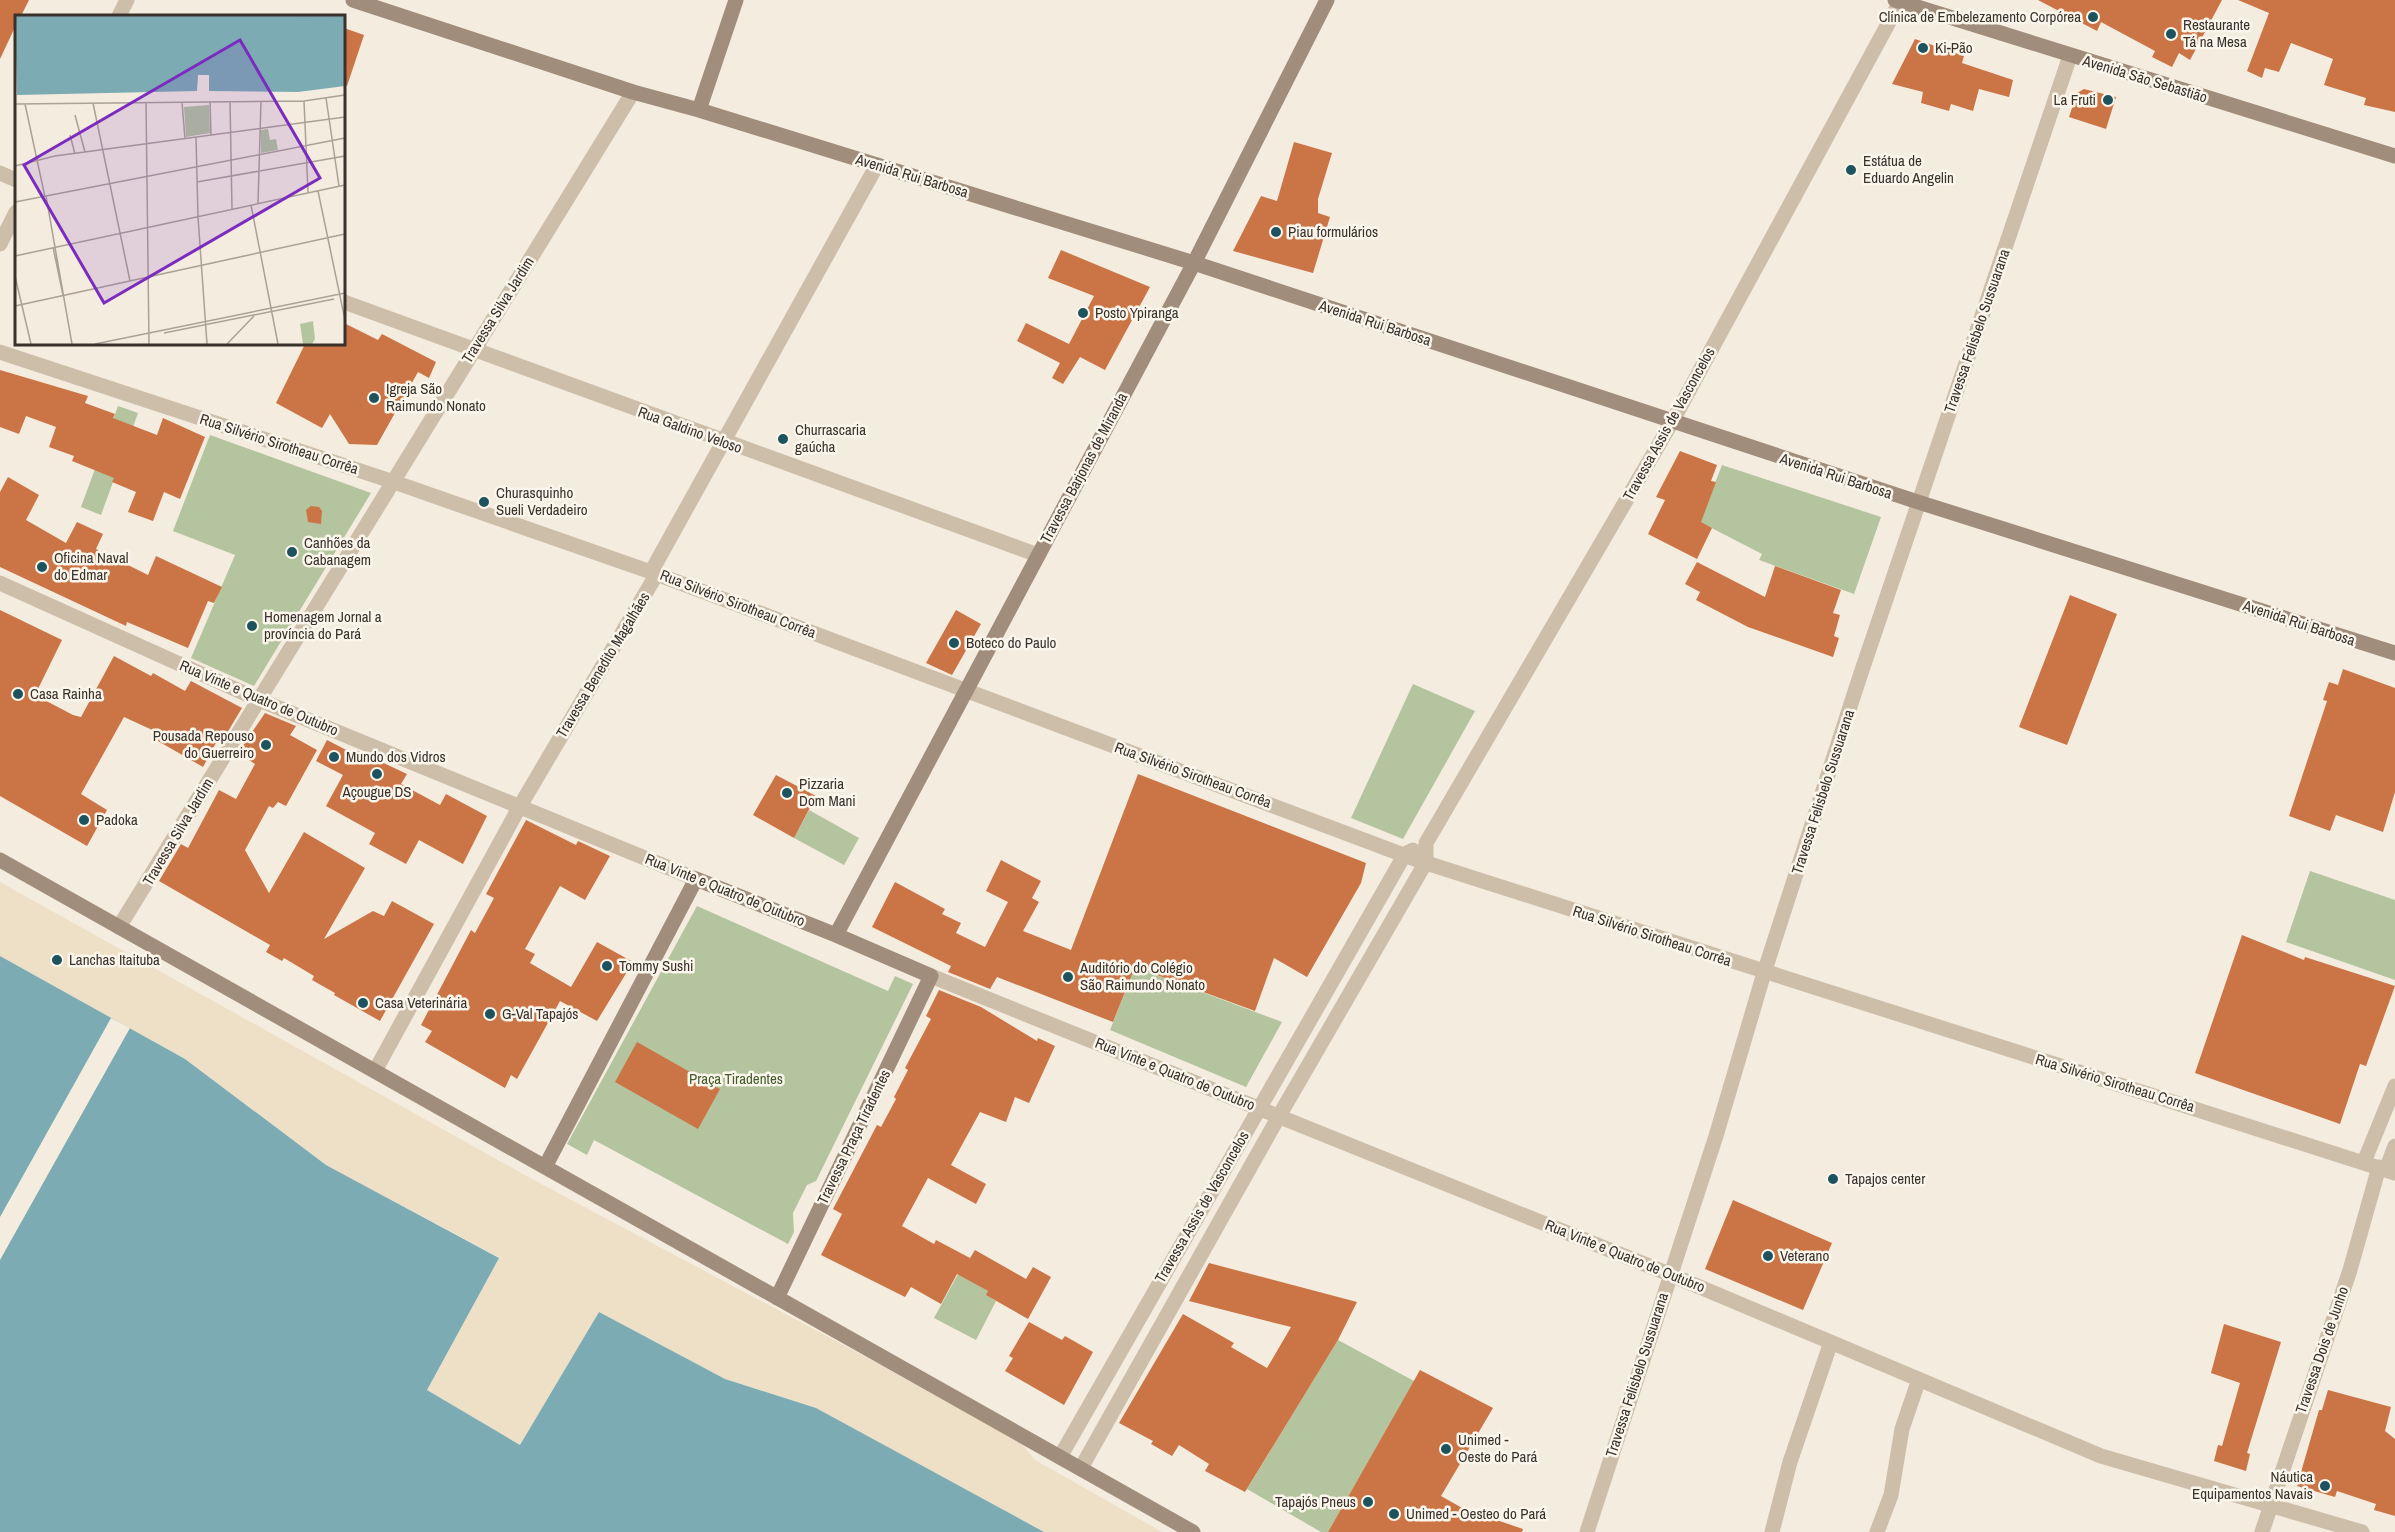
<svg xmlns="http://www.w3.org/2000/svg" width="2395" height="1532" viewBox="0 0 2395 1532" font-family="'Archivo Narrow',sans-serif">
<style>
.green{fill:#b3c49e}
.plaza{fill:#ede0c6}
.water{fill:#7cabb3}
.pier{fill:#f4ecdf}
.building{fill:#cb7546}
.lines{fill:none;stroke-linecap:round;stroke-linejoin:round}
.street{stroke:#cdbeaa;stroke-width:15}
.secondary{stroke:#a18d7b;stroke-width:15}
.poi-dot{fill:#1d535e;stroke:#fbf6ec;stroke-width:2}
.labels{text-anchor:middle;stroke-width:5;stroke-linejoin:round;paint-order:stroke}
.poi-label{font-size:15px;fill:#3a312a;stroke:#fbf6ec;text-anchor:start}
.street-label{font-size:15px;fill:#3a312a;stroke:#fbf6ec}
.park-label{font-size:15px;fill:#445a2c;stroke:#fbf6ec}
.inset-river{fill:none;stroke:#7cabb3;stroke-width:3}
.inset-road{fill:none;stroke:#aaa197;stroke-width:1.5}
.view{fill:#7b2cbf;fill-opacity:0.15;stroke:#7b2cbf;stroke-width:3}
.inset-edge{fill:none;stroke:#3a312a;stroke-width:3}
</style>
<rect width="100%" height="100%" fill="#f4ecdf"/>
<path class="green" d="M118,406L138,413L101,515L81,507Z
M210,435L371,493L254,686L191,658L235,555L173,531Z
M1722,465L1881,517L1854,594L1759,560L1762,554L1700,522Z
M1413,684L1475,711L1403,839L1351,818Z
M809,810L859,838L844,865L794,838Z
M2310,871L2395,900V980L2286,942Z
M697,906L888,991L895,976L913,984L816,1181L807,1185L793,1213L794,1232L788,1244L594,1140L587,1155L567,1144Z
M1135,967L1282,1022L1246,1087L1110,1030Z
M958,1274L988,1291L987,1295L996,1301L976,1340L934,1318Z
M1338,1340L1414,1381L1328,1532H1321L1247,1489Z"/>
<path class="plaza" d="M0,882L532,1179L1016,1437L1035,1460L1162,1532H1044L816,1408L725,1379L599,1312L520,1445L427,1390L499,1257L326,1165L185,1059L0,956Z"/>
<path class="water" d="M0,956L185,1059L326,1165L499,1258L427,1390L520,1445L599,1312L725,1379L816,1408L1044,1532H0Z"/>
<path class="pier" d="M111,1018L130,1028L0,1260V1217Z"/>
<path class="building" d="M0,0H29L21,16H16V25L0,59Z
M2038,0H2222L2190,60L2179,53L2172,67L2152,57L2155,51L2101,22L2097,31Z
M2238,0H2395V112L2364,105L2366,98L2324,85L2333,59L2291,43L2279,72L2265,68L2262,78L2247,71L2269,13Z
M344,28L364,35L347,86H344Z
M1915,39L1964,56L1962,63L2013,80L2009,97L1979,89L1973,111L1951,104L1949,111L1921,103L1923,92L1892,84Z
M2084,89L2116,97L2106,129L2069,117L2077,93Z
M1294,142L1332,153L1318,199V213L1330,217L1313,273L1233,251L1261,196L1277,201Z
M1061,250L1150,287L1105,370L1080,357L1063,384L1052,378L1060,363L1017,341L1026,323L1069,344L1094,296L1048,278Z
M344,323L378,340L382,334L436,362L429,378L418,372L377,445L349,444L330,414L322,428L276,403L305,344H344Z
M0,370L88,396L85,403L115,414L113,418L157,435L163,418L205,437L180,499L164,492L153,521L128,512L136,492L112,482L114,478L72,461L74,456L49,447L56,427L26,416L19,434L0,427Z
M1680,451L1717,465L1711,481L1716,482L1701,522L1712,528L1697,559L1648,534L1665,500L1656,497Z
M8,477L39,495L26,520L66,543L77,522L103,534L96,549L148,575L156,556L222,587L214,603L208,601L188,648L127,622L126,626L0,567V492Z
M311,506L319,507L322,511L321,524L308,522L306,510Z
M1697,562L1765,597L1775,566L1841,590L1833,613L1840,615L1834,636L1839,638L1833,657L1748,627L1696,600L1700,592L1685,584Z
M2070,595L2117,614L2067,745L2019,727Z
M0,610L62,640L35,695L73,715L81,717L114,656L151,676L153,673L185,691L191,681L242,708L221,743L217,741L203,767L158,741L161,734L124,717L81,794L107,810L87,846L0,796Z
M956,610L981,624L952,675L926,663Z
M2343,669L2395,688V792L2383,832L2336,815L2330,831L2289,816L2327,701L2323,700L2329,682L2338,685Z
M265,713L296,726L290,735L317,750L286,806L278,802L273,808L269,806L245,850L269,893L304,832L365,868L324,939L373,911L384,916L392,901L434,924L380,1021L334,995L335,993L312,980L314,976L284,958L282,961L266,952L270,945L159,881L181,844L188,848L219,790L236,799L255,764L238,753Z
M327,740L354,754L356,750L407,774L401,784L440,805L446,794L487,816L463,864L419,840L406,864L369,844L375,833L326,806L343,775L316,761Z
M1138,774L1366,863L1361,883L1307,977L1274,958L1255,1011L1135,967L1113,1022L997,977L990,989L948,972L951,966L872,927L895,882L945,909L942,914L961,923L956,933L985,947L1008,902L986,891L1001,860L1041,881L1032,898L1039,902L1023,931L1071,950Z
M776,775L816,796L794,838L753,815Z
M526,820L576,845L578,841L610,856L585,900L560,886L525,949L535,954L530,963L571,987L597,942L633,962L597,1021L560,1001L517,1079L511,1075L505,1088L425,1042L432,1031L421,1025L471,930L475,933L494,898L486,894Z
M2242,935L2304,960L2305,957L2395,986L2366,1066L2360,1064L2340,1124L2195,1073Z
M939,990L981,1007L1037,1041L1038,1038L1055,1046L1029,1103L1015,1097L1006,1122L980,1112L951,1165L986,1184L976,1204L928,1178L902,1226L934,1244L936,1240L970,1258L975,1250L1026,1279L1033,1267L1051,1277L1028,1319L986,1295L988,1291L957,1274L941,1304L911,1287L905,1297L821,1255L842,1214L833,1209L877,1125L881,1127L896,1099L894,1097L908,1070L905,1068L931,1019L926,1016Z
M637,1042L720,1089L698,1129L615,1082Z
M1733,1200L1832,1243L1803,1310L1705,1269Z
M1209,1263L1357,1302L1338,1340L1245,1492L1205,1471L1209,1464L1179,1445L1172,1456L1151,1444L1153,1441L1119,1423L1183,1314L1234,1343L1231,1347L1267,1368L1291,1327L1189,1301Z
M1029,1322L1062,1340L1065,1336L1093,1352L1064,1405L1005,1371L1013,1358L1009,1356Z
M2224,1324L2281,1342L2247,1453L2250,1454L2246,1471L2214,1461L2218,1445L2222,1446L2240,1383L2211,1373Z
M1420,1370L1493,1408L1441,1496L1464,1509L1523,1529L1522,1532H1328Z
M2328,1390L2391,1407L2385,1431L2395,1439V1516L2374,1510L2376,1504L2337,1491L2335,1497L2297,1486L2319,1410H2322Z"/>
<g class="lines">
<path class="street" d="M119,16L127,0
M0,173L16,180
M0,244L16,212
M344,302L1038,555
M0,352L391,481L651,572L1417,860L2395,1173
M0,583L257,699L696,879
M119,927L633,92
M931,976L1669,1274L2101,1456L2362,1532
M375,1071L520,806L655,577L651,572L877,165
M2364,1162L2395,1086
M2386,1170L2395,1146
M1060,1457L1405,854L1413,850
M1081,1468L1279,1116L1426,862V843L1672,422L1901,0
M1587,1532L1716,1136L1764,973L1859,679L2070,56
M1772,1532L1790,1462L1831,1342
M1877,1532L1891,1495L1902,1429L1919,1379
M2262,1532L2350,1270L2379,1167"/>
<path class="secondary" d="M353,0L633,92L699,110L1194,263L1918,502L2395,653
M1895,0L2395,156
M699,110L736,0
M0,860L1193,1532
M836,935L1194,263L1327,0
M545,1167L696,879L836,935L931,976L777,1298"/>
</g>
<g class="poi-dot">
<circle cx="2093" cy="17" r="6"/>
<circle cx="2171" cy="34" r="6"/>
<circle cx="1923" cy="48" r="6"/>
<circle cx="2108" cy="100" r="6"/>
<circle cx="1851" cy="170" r="6"/>
<circle cx="1276" cy="232" r="6"/>
<circle cx="1083" cy="313" r="6"/>
<circle cx="374" cy="398" r="6"/>
<circle cx="783" cy="439" r="6"/>
<circle cx="484" cy="502" r="6"/>
<circle cx="292" cy="552" r="6"/>
<circle cx="42" cy="567" r="6"/>
<circle cx="252" cy="626" r="6"/>
<circle cx="954" cy="643" r="6"/>
<circle cx="18" cy="694" r="6"/>
<circle cx="266" cy="745" r="6"/>
<circle cx="334" cy="757" r="6"/>
<circle cx="377" cy="774" r="6"/>
<circle cx="787" cy="793" r="6"/>
<circle cx="84" cy="820" r="6"/>
<circle cx="57" cy="960" r="6"/>
<circle cx="607" cy="966" r="6"/>
<circle cx="1068" cy="977" r="6"/>
<circle cx="363" cy="1003" r="6"/>
<circle cx="490" cy="1014" r="6"/>
<circle cx="1833" cy="1179" r="6"/>
<circle cx="1768" cy="1256" r="6"/>
<circle cx="1446" cy="1449" r="6"/>
<circle cx="2325" cy="1486" r="6"/>
<circle cx="1368" cy="1502" r="6"/>
<circle cx="1394" cy="1514" r="6"/>
</g>
<g class="labels">
<g class="poi-label">
<text x="2081" y="22" text-anchor="end">Clínica de Embelezamento Corpórea</text>
<text x="2183" y="30">Restaurante<tspan x="2183" dy="17">Tá na Mesa</tspan></text>
<text x="1935" y="53">Ki-Pão</text>
<text x="2096" y="105" text-anchor="end">La Fruti</text>
<text x="1863" y="166">Estátua de<tspan x="1863" dy="17">Eduardo Angelin</tspan></text>
<text x="1288" y="237">Piau formulários</text>
<text x="1095" y="318">Posto Ypiranga</text>
<text x="386" y="394">Igreja São<tspan x="386" dy="17">Raimundo Nonato</tspan></text>
<text x="795" y="435">Churrascaria<tspan x="795" dy="17">gaúcha</tspan></text>
<text x="496" y="498">Churasquinho<tspan x="496" dy="17">Sueli Verdadeiro</tspan></text>
<text x="304" y="548">Canhões da<tspan x="304" dy="17">Cabanagem</tspan></text>
<text x="54" y="563">Oficina Naval<tspan x="54" dy="17">do Edmar</tspan></text>
<text x="264" y="622">Homenagem Jornal a<tspan x="264" dy="17">província do Pará</tspan></text>
<text x="966" y="648">Boteco do Paulo</text>
<text x="30" y="699">Casa Rainha</text>
<text x="254" y="741" text-anchor="end">Pousada Repouso<tspan x="254" dy="17">do Guerreiro</tspan></text>
<text x="346" y="762">Mundo dos Vidros</text>
<text x="799" y="789">Pizzaria<tspan x="799" dy="17">Dom Mani</tspan></text>
<text x="377" y="797" text-anchor="middle">Açougue DS</text>
<text x="96" y="825">Padoka</text>
<text x="69" y="965">Lanchas Itaituba</text>
<text x="619" y="971">Tommy Sushi</text>
<text x="1080" y="973">Auditório do Colégio<tspan x="1080" dy="17">São Raimundo Nonato</tspan></text>
<text x="375" y="1008">Casa Veterinária</text>
<text x="502" y="1019">G-Val Tapajós</text>
<text x="1845" y="1184">Tapajos center</text>
<text x="1780" y="1261">Veterano</text>
<text x="1458" y="1445">Unimed -<tspan x="1458" dy="17">Oeste do Pará</tspan></text>
<text x="2313" y="1482" text-anchor="end">Náutica<tspan x="2313" dy="17">Equipamentos Navais</tspan></text>
<text x="1356" y="1507" text-anchor="end">Tapajós Pneus</text>
<text x="1406" y="1519">Unimed - Oesteo do Pará</text>
</g>
<g class="street-label">
<text transform="translate(2145 79) rotate(17)" y="5">Avenida São Sebastião</text>
<text transform="translate(912 176) rotate(17)" y="5">Avenida Rui Barbosa</text>
<text transform="translate(498 310) rotate(-58)" y="5">Travessa Silva Jardim</text>
<text transform="translate(1375 323) rotate(18)" y="5">Avenida Rui Barbosa</text>
<text transform="translate(1977 331) rotate(-71)" y="5">Travessa Felisbelo Sussuarana</text>
<text transform="translate(1669 424) rotate(-61)" y="5">Travessa Assis de Vasconcelos</text>
<text transform="translate(690 430) rotate(20)" y="5">Rua Galdino Veloso</text>
<text transform="translate(279 444) rotate(18)" y="5">Rua Silvério Sirotheau Corrêa</text>
<text transform="translate(1084 468) rotate(-62)" y="5">Travessa Barjonas de Miranda</text>
<text transform="translate(1836 476) rotate(18)" y="5">Avenida Rui Barbosa</text>
<text transform="translate(738 604) rotate(21)" y="5">Rua Silvério Sirotheau Corrêa</text>
<text transform="translate(2299 623) rotate(18)" y="5">Avenida Rui Barbosa</text>
<text transform="translate(603 665) rotate(-59)" y="5">Travessa Benedito Magalhães</text>
<text transform="translate(259 698) rotate(23)" y="5">Rua Vinte e Quatro de Outubro</text>
<text transform="translate(1193 775) rotate(20)" y="5">Rua Silvério Sirotheau Corrêa</text>
<text transform="translate(1823 792) rotate(-72)" y="5">Travessa Felisbelo Sussuarana</text>
<text transform="translate(178 832) rotate(-59)" y="5">Travessa Silva Jardim</text>
<text transform="translate(725 890) rotate(22)" y="5">Rua Vinte e Quatro de Outubro</text>
<text transform="translate(1652 936) rotate(18)" y="5">Rua Silvério Sirotheau Corrêa</text>
<text transform="translate(1175 1074) rotate(22)" y="5">Rua Vinte e Quatro de Outubro</text>
<text transform="translate(2115 1083) rotate(17)" y="5">Rua Silvério Sirotheau Corrêa</text>
<text transform="translate(854 1137) rotate(-64)" y="5">Travessa Praça Tiradentes</text>
<text transform="translate(1202 1207) rotate(-60)" y="5">Travessa Assis de Vasconcelos</text>
<text transform="translate(1625 1256) rotate(22)" y="5">Rua Vinte e Quatro de Outubro</text>
<text transform="translate(2322 1350) rotate(-71)" y="5">Travessa Dois de Junho</text>
<text transform="translate(1637 1375) rotate(-72)" y="5">Travessa Felisbelo Sussuarana</text>
</g>
<g class="park-label">
<text x="736" y="1084">Praça Tiradentes</text>
</g>
</g>
<g transform="translate(15 15)">
<rect width="330" height="330" fill="#f4ecdf"/>
<path d="M194,90L195,118L171,122L169,92ZM253,114L255,125L261,124L263,135L246,138V115ZM298,306L300,324L297,329H288L285,309Z" fill="#b3c49e"/>
<path d="M0,1H330V71L283,77L194,76V60H183L182,76L2,80Z" fill="#7cabb3"/>
<path class="inset-river" d="M277,1L330,9"/>
<path class="inset-road" d="M311,83L324,171M195,86L196,120M215,86L217,194M289,86L293,177M131,87L134,329M167,87L170,124M78,88L115,266M0,89L289,86L330,80M10,89L30,182M60,100L70,137M55,120L60,139M181,123L183,202M0,151L40,141L330,102M182,167L330,141M303,176L330,305M31,181L57,329M0,187L330,123M243,188L246,86M236,190L263,329M183,202L192,329M38,232L48,280M0,241L330,170M0,261L16,329M0,291L330,219M149,318L319,284M80,329L330,278M212,329L239,301"/>
<path class="view" d="M225,25L305,163L89,288L9,150Z"/>
<rect width="330" height="330" class="inset-edge"/>
</g>
</svg>
